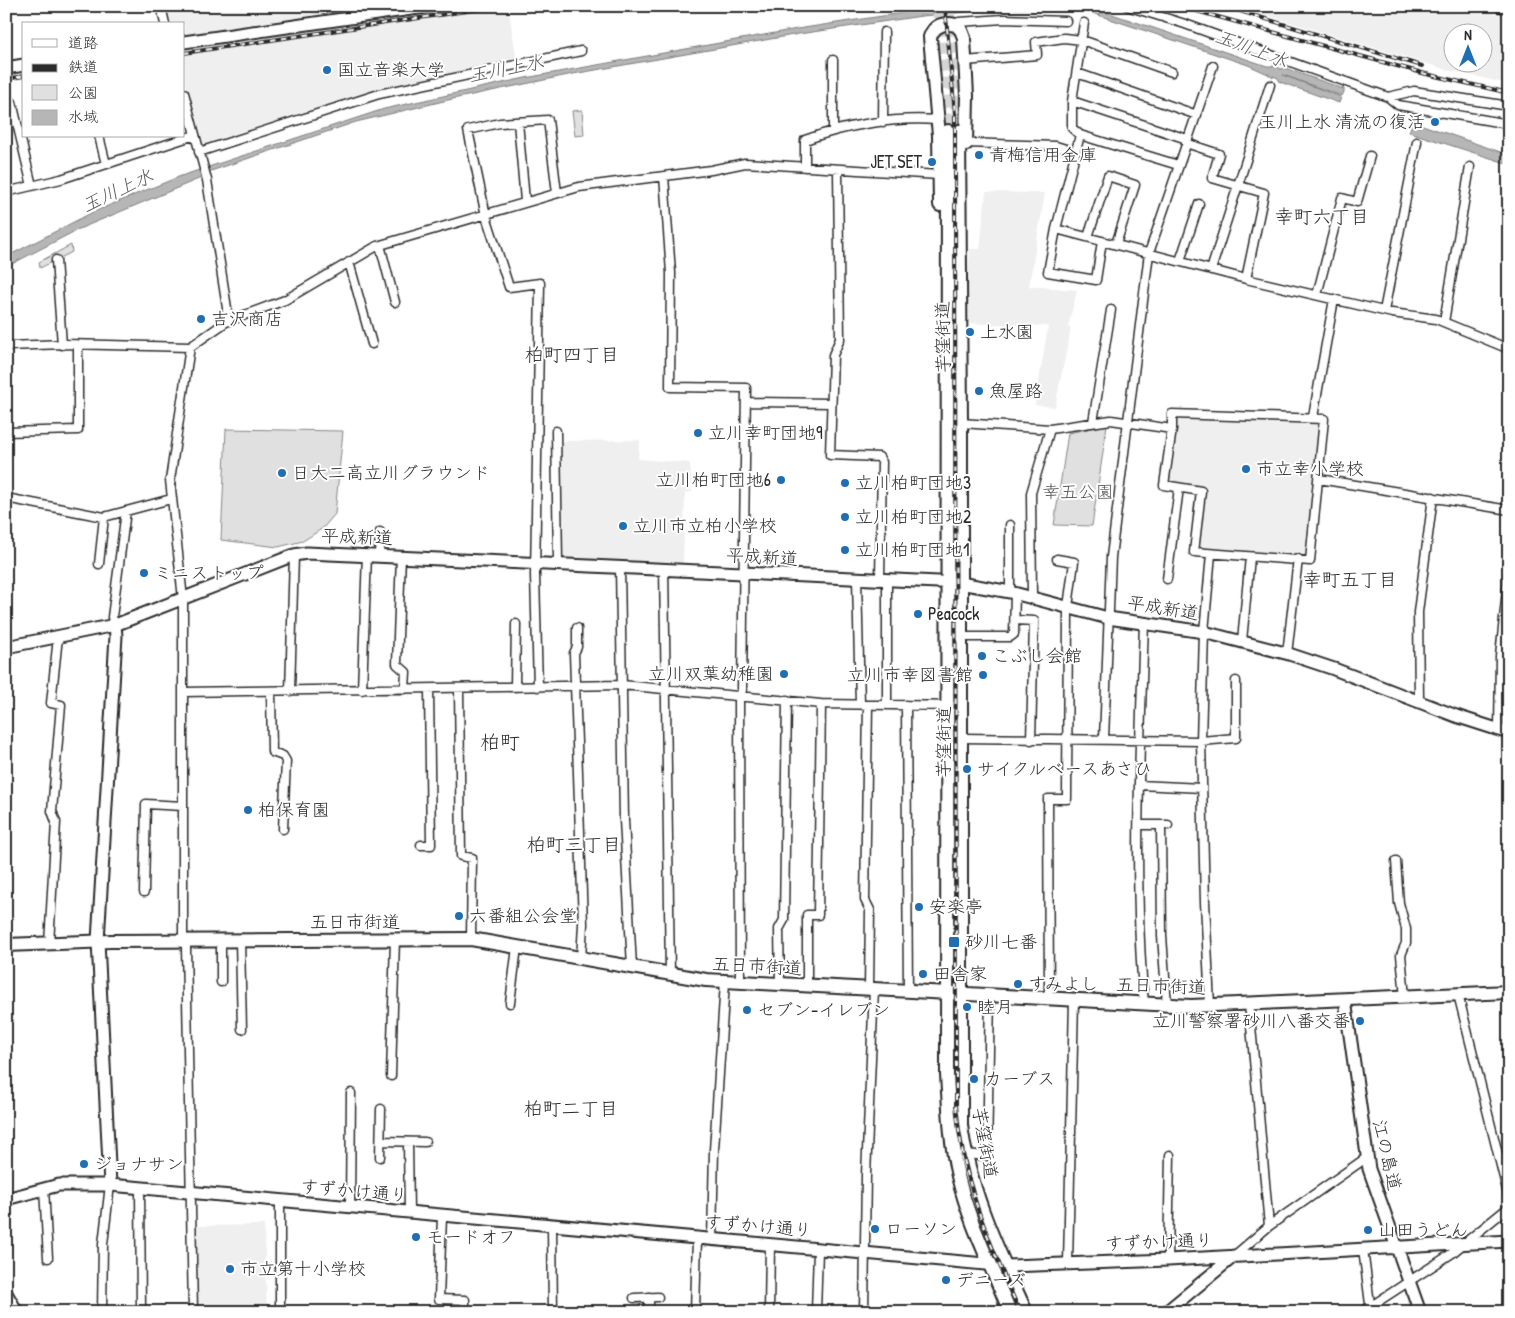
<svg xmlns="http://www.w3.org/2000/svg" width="1515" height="1318" viewBox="0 0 1515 1318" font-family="'Patrick Hand','Klee One',sans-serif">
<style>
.built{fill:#efefef;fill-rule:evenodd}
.green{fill:#e0e0e0;stroke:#868686}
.water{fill:#b6b6b6;stroke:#7e7e7e}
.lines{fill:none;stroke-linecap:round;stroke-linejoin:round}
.primary-tunnel{stroke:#d5d5d5;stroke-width:12;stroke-dasharray:12 6;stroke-linecap:butt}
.street-casing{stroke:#2b2b2b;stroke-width:11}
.secondary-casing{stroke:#2b2b2b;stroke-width:15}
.primary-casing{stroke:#2b2b2b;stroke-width:16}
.street{stroke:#fff;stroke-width:8}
.secondary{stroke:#fff;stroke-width:11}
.primary{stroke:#fff;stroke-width:12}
.rail-casing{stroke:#2b2b2b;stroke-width:4}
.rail{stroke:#fff;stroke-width:2;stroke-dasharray:5.5;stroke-linecap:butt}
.poi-dot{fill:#1f6fb2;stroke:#fff;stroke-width:2}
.labels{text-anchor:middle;stroke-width:4;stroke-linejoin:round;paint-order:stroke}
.poi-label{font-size:18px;fill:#2b2b2b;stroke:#fff;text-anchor:start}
.street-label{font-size:18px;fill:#2b2b2b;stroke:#fff}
.park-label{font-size:18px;fill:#585858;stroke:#fff}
.water-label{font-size:19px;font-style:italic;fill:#5c5c5c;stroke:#fff}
.neighbourhood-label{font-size:19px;fill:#2b2b2b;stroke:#fff}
.quarter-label{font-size:20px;fill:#2b2b2b;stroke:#fff}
</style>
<rect width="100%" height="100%" fill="#fff"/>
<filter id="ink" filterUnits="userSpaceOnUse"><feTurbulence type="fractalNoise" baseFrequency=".02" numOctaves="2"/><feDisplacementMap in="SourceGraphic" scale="10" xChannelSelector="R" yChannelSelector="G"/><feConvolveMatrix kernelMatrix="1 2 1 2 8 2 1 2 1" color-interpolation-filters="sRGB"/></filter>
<g filter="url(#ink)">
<path class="built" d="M164,6H508L517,60L375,90L203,150L184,80V24H169Z
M1236,6H1328L1364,10L1509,14V84L1451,71ZM1452,32H1482V62H1452Z
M986,192L1045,193L1029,286L1077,290L1068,327L1071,328L1055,407L1035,405L1048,326L965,323L970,249H980Z
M1180,416L1321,420L1308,556L1305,558L1201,549L1198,547L1205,489L1168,482L1169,474L1172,472L1176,420Z
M640,440L638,459L690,463L692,492L685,493L683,565L562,560L561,441Z
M264,1225L267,1312H196L195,1226Z"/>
<path class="green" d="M582,110L584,135L575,136L572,111Z
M71,245L72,252L40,268L39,262Z
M1107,425L1092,526L1054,525L1068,433Z
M226,429L343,431L335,514L323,528L303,541L278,547L221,540Z"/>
<path class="water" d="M948,6L1094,8L1267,66H1276L1281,69L1285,68L1344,89V92L1342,96L1283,75L1341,97L1339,103L1280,82L1278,78L1273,76V78L1268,74L1248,65L1089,12L1052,9L1009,8L922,16L799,34L573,74L448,100L356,122L211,171L201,178L79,229L6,267V257L91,213L134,195L181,176L384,109L525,78L797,29Z
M1414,122L1509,155V164L1409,132L1411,127L1407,124Z"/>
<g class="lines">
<path class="primary-tunnel" d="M938,6L948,131
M948,6L959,131"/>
<g class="street-casing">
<path id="street" d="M161,6L165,24
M1127,6L1185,24L1388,97L1414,91L1509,106
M959,22L1004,19L1066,21
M1084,23L1072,101V128L1080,135L1178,165
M965,61L1037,55L1036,42L1064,38L1082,40L1172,72
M1077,73L1197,115
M184,93L207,180L227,308L226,322
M1388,97L1398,105L1509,124
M1072,101L1187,139
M6,103L12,102L32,186
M518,122L525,201
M883,122L884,32
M833,131V60
M1080,135L1056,229L1048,272L1096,280L1102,241
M99,136L106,164
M966,143L1056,146L1075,152
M1186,143L1219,154L1212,178L1264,193L1246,279
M199,152L379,94L581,51
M805,167V140C846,125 893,117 936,120
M838,170L840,339L833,355L830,455L879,457L882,462L880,579
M664,176L671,273L670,387L746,388L742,690L739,701L740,982
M6,192L61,179L195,135
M1056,229L1246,279L1392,313L1436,319L1509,349
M1088,237L1108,176L1135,185L1116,244
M380,245L395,302
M56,260L62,345
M1180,261L1199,204
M349,262L372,344
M1211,270L1270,85
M1317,295L1342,198L1357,202L1370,156
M1384,311L1417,142
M1444,322L1470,167
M6,346L66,344L190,347L226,322L285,300L377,246L579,187L711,170L745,163L939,175
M190,347L170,480L183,599V941L186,946L193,1312
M746,402L831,403
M1172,414L1324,419L1310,561L1194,552L1201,491L1164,485L1172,429Z
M1313,417L1334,299
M1093,422L1111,310
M961,423L1050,429L1111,420L1172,429
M556,431L558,563
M6,432L78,430V345
M1319,479L1509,510
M6,498L104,517L171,499
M379,555L380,532
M401,556L397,664L406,672L405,689
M99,564L104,517
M620,566L624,820L632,967
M664,568L670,974
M857,579L860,704
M1167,579L1179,488
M1010,592V525
M1032,598L1031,493L1050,429
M1015,620L1034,621L1031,740
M1144,623C1140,749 1133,877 1144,1004
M115,625L112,617L126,511
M577,628V647L574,653L583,924L581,959
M961,637H1010L1014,634L1015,593
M1242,641L1250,557
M1287,654L1298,559
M515,687L516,624
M538,687L535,575L540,283L509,287L486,216L468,130L500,123L548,120L557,193
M459,689L461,856L472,858L471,939
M362,690L367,555
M271,691L272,752L283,756L286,761L283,829
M290,691L294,555
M184,692L622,685L821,704L961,706
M1419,701L1418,612L1433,497
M868,705L865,900L870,910L869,989
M887,705V580
M906,705L908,991
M1499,731L1500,656L1509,571
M961,738L1201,741L1236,738V681
M1104,739L1111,557L1149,253L1213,66
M1139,785L1202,788
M1139,825H1168
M1161,825L1162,936L1167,1005
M421,845H431L429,689
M1396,861L1399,903L1406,929V943L1401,955L1405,997
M144,892L146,804L183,806
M240,940L242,1029
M221,941V982
M49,944L56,822L52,811L61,705L51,703L58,637
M780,985L779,929L784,920L787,700
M807,986V915H818L821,704
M1458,994L1509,1198
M1049,999L1048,799H1067L1068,607L1074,562L1057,559
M510,1003L517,947
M1249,1004L1269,1226L1366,1158
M1210,1006L1205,902L1201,741L1204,632L1211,554
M391,1076L395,939
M381,1141L425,1142
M408,1142L409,1213
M966,1154L987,1156L990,996
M380,1157L381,1109
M44,1188L48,1258
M140,1189L141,1312
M280,1202V1312
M350,1208L351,1093
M442,1216L439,1299L465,1300V1312
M552,1226L553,1312
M712,1240L714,1150L725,982
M1363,1249L1371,1312
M1234,1256L1269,1226
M1168,1260L1170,1155
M1068,1263L1074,1000
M649,1297V1312
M634,1298L658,1297
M102,1312L103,1244L110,1185
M695,1312L697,1238
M769,1312L770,1245
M816,1312L818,1250
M864,1312L866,1175L874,989
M1362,1312L1451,1254L1509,1207"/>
</g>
<g class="secondary-casing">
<path id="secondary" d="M1501,6H1509
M184,42L432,6
M6,68L24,65
M6,647L115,625L294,555L307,553L960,583L1010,592L1108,618L1204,632L1289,654L1334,669L1456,716L1509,733
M1345,1000L1369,1169L1420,1312
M110,1185L98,941L116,636L115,625
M6,1199L59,1185H110L1007,1266L1168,1260L1509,1241
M6,1293L17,1312
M1166,1312L1234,1256"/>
</g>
<g class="primary-casing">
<path id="primary" d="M948,131L947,1074C949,1108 950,1143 958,1176C969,1223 992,1267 1010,1312
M959,131L961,423V1125C969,1191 999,1252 1026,1312
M940,205L939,135L930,37C934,25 944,22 956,25L961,30L964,38L967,96L966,144
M6,945L111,941L471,939L706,980L1191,1006L1509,992"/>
</g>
<use href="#street" class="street"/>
<use href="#secondary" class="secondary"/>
<use href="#primary" class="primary"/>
<g class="rail-casing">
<path id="rail" d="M945,6L955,114L956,1105C963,1185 988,1239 1020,1312
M1178,6L1426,74L1509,93
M1223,6L1422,66
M184,53L500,6
M6,79L24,76"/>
</g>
<use href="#rail" class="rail"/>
</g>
</g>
<g class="poi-dot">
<circle cx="327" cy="70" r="5"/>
<circle cx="1435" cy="122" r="5"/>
<circle cx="979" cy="155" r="5"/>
<circle cx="932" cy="162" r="5"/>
<circle cx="201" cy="319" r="5"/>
<circle cx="970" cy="332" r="5"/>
<circle cx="979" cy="391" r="5"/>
<circle cx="698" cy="433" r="5"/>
<circle cx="1246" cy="469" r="5"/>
<circle cx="282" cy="473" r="5"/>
<circle cx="781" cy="480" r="5"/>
<circle cx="845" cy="483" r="5"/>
<circle cx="845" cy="517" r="5"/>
<circle cx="623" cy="526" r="5"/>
<circle cx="845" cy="550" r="5"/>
<circle cx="144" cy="573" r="5"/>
<circle cx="918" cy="614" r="5"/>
<circle cx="982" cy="656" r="5"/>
<circle cx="784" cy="674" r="5"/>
<circle cx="983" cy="675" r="5"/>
<circle cx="967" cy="769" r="5"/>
<circle cx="248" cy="810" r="5"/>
<circle cx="919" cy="907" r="5"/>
<circle cx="459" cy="916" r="5"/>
<rect x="948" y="936" width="12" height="12" rx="2.5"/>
<circle cx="923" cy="974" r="5"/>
<circle cx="1018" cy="984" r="5"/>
<circle cx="967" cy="1007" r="5"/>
<circle cx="747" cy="1010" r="5"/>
<circle cx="1360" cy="1021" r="5"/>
<circle cx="974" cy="1079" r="5"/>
<circle cx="84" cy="1164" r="5"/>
<circle cx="875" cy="1229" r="5"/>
<circle cx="1368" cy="1230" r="5"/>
<circle cx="416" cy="1237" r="5"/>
<circle cx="230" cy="1269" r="5"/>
<circle cx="946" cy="1280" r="5"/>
</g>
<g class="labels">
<g class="poi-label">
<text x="337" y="76">国立音楽大学</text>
<text x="1425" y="128" text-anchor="end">玉川上水 清流の復活</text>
<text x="989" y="161">青梅信用金庫</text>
<text x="922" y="168" text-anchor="end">JET SET</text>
<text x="211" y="325">吉沢商店</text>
<text x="980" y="338">上水園</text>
<text x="989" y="397">魚屋路</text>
<text x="708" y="439">立川幸町団地9</text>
<text x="1256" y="475">市立幸小学校</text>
<text x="292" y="479">日大二高立川グラウンド</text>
<text x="771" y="486" text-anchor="end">立川柏町団地6</text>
<text x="855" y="489">立川柏町団地3</text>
<text x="855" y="523">立川柏町団地2</text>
<text x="633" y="532">立川市立柏小学校</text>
<text x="855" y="556">立川柏町団地1</text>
<text x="154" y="579">ミニストップ</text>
<text x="928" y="620">Peacock</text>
<text x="992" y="662">こぶし会館</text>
<text x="774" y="680" text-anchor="end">立川双葉幼稚園</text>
<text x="973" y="681" text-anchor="end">立川市幸図書館</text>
<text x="977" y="775">サイクルベースあさひ</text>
<text x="258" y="816">柏保育園</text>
<text x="929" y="913">安楽亭</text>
<text x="469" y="922">六番組公会堂</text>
<text x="965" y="948">砂川七番</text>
<text x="933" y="980">田舎家</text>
<text x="1028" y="990">すみよし</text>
<text x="977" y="1013">睦月</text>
<text x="757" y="1016">セブン-イレブン</text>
<text x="1350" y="1027" text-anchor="end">立川警察署砂川八番交番</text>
<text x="984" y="1085">カーブス</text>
<text x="94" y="1170">ジョナサン</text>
<text x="885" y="1235">ローソン</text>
<text x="1378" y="1236">山田うどん</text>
<text x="426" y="1243">モードオフ</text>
<text x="240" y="1275">市立第十小学校</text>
<text x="956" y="1286">デニーズ</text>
</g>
<g class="street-label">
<text transform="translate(943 337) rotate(-91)" y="6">芋窪街道</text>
<text transform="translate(357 537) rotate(2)" y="6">平成新道</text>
<text transform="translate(762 557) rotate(3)" y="6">平成新道</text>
<text transform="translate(1163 608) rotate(9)" y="6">平成新道</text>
<text transform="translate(944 742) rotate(-90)" y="6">芋窪街道</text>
<text x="355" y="928">五日市街道</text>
<text transform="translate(757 966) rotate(3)" y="6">五日市街道</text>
<text transform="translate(1161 986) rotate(2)" y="6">五日市街道</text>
<text transform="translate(985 1143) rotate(80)" y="6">芋窪街道</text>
<text transform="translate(1387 1155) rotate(77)" y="6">江の島道</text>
<text transform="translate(354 1191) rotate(5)" y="6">すずかけ通り</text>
<text transform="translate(758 1226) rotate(5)" y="6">すずかけ通り</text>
<text transform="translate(1159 1242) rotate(-2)" y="6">すずかけ通り</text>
</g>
<g class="park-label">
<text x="1078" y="498">幸五公園</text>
</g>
<g class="water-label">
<text transform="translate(1252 48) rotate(21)" y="7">玉川上水</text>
<text transform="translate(506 68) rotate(-11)" y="7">玉川上水</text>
<text transform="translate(117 190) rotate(-25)" y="7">玉川上水</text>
</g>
<g class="neighbourhood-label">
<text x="1322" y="223">幸町六丁目</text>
<text x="572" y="361">柏町四丁目</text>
<text x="1350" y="586">幸町五丁目</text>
<text x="574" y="851">柏町三丁目</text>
<text x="571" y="1115">柏町二丁目</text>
</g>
<g class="quarter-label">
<text x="500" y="749">柏町</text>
</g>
</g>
<rect width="1515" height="1318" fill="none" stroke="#fff" stroke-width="25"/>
<rect x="12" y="12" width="1490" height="1293" fill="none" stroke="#2b2b2b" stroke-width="2" filter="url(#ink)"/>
<rect x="22" y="22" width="162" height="115" fill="#ffffff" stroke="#aaaaaa"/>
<rect x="32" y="39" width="25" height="8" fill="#ffffff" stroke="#aaaaaa"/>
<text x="68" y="48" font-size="15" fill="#2b2b2b">道路</text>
<rect x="32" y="64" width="25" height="8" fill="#2b2b2b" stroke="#aaaaaa"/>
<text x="68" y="72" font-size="15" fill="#2b2b2b">鉄道</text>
<rect x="32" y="85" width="25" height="15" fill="#e0e0e0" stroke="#aaaaaa"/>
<text x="68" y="98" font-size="15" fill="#2b2b2b">公園</text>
<rect x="32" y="110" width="25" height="15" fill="#b6b6b6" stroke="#aaaaaa"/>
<text x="68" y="122" font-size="15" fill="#2b2b2b">水域</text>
<g transform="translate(1468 48)"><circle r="24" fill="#ffffff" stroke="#aaaaaa"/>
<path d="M0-4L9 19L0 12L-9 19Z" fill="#1f6fb2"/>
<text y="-8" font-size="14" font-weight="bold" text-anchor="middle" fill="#2b2b2b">N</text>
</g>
</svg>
